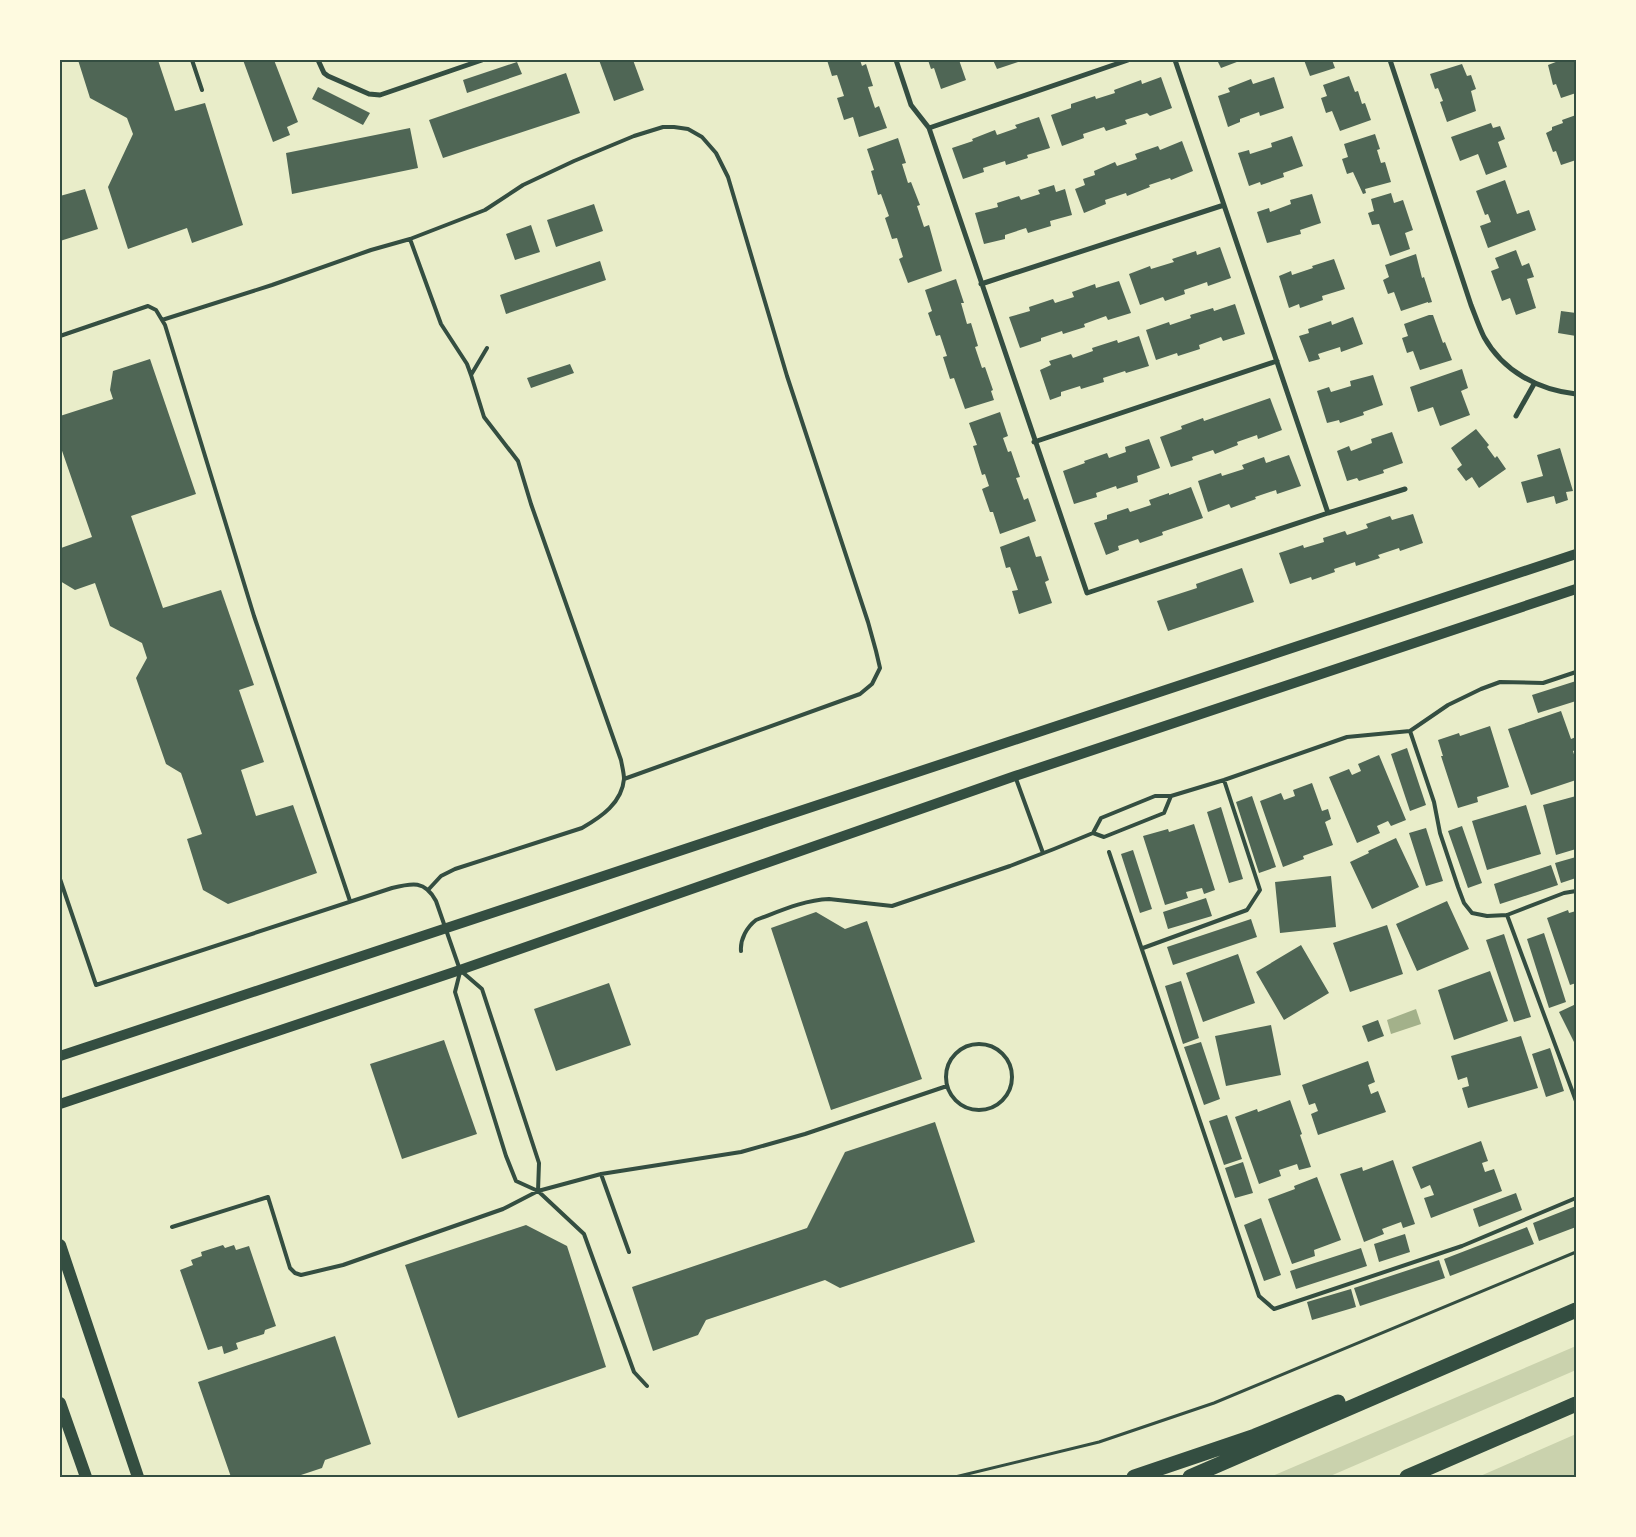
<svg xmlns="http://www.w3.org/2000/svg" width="1636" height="1537" viewBox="0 0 1636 1537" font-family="'Open Sans',sans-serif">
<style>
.green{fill:#cad2ad}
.water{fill:#a3b18a}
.building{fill:#4f6655}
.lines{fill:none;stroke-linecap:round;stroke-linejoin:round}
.path{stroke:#344e41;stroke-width:3}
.service{stroke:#344e41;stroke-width:4}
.minor{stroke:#344e41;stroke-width:5}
.secondary{stroke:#344e41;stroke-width:10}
.primary{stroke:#344e41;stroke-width:12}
.motorway{stroke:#344e41;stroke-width:15}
.neatline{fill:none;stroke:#344e41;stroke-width:2}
</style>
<rect width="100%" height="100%" fill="#e9edc9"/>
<path class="green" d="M1576,1346V1370L1328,1477H1270Z
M1576,1434V1477H1478Z"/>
<path class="water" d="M1416,1009L1421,1024L1391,1034L1387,1020Z"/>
<path class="building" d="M78,60H158L175,111L205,103L243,225L192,243L187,228L128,249L108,187L133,134L127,118L90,98Z
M243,60H274L298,122L287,127L290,135L273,142Z
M599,60H633L644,90L614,101Z
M827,60H860L862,66L866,64L873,86L868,87L875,108L879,106L887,128L859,137L853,117L844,120L837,98L844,96L837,75L832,76Z
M928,60H959L966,80L941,89L934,68L931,69Z
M993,60H1018V62L997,69Z
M1217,60H1242L1221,68Z
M1304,60H1332L1335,68L1310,76Z
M1561,60H1576V93L1561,98L1556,84L1553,85L1548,65Z
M517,62L522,74L467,93L463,80Z
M1462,64L1467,76L1471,75L1476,89L1471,91L1476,111L1447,122L1440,102L1443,101L1438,88L1435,89L1430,74Z
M566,73L580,113L443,158L429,120Z
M1349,76L1355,92L1358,91L1362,104L1365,103L1371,120L1340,131L1332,111L1326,113L1321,98L1327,96L1323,85Z
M1161,77L1172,108L1150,116L1147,113L1125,120L1127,124L1106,131L1104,127L1083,134L1084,138L1062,146L1051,115L1071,108V104L1095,96L1096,99L1115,93L1114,90L1141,80L1142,84Z
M1274,77L1284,108L1260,116L1259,112L1240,119V122L1228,127L1218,96L1230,92L1228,88L1251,79L1253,84Z
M318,87L370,113L363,125L312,99Z
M1576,115V160L1561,165L1556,151L1553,152L1546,133L1552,130V127L1563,123L1562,120Z
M1039,117L1050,148L1027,155L1028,158L1006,165L1005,161L983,168L984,172L963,179L952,148L973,141L972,139L995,130L997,135L1017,128L1015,125Z
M1491,123L1493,128L1500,126L1505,139L1498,142L1507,167L1486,175L1478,154L1460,161L1451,137Z
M410,128L418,168L292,194L286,153Z
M1375,134L1380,149L1377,150L1381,163L1385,162L1391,182L1365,189L1366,193L1363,194L1353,172L1347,174L1342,159L1348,157L1344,144Z
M1292,136L1303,166L1283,173L1284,177L1261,185L1260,182L1249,186L1238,153L1249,150L1250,154L1272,147L1271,143Z
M898,138L906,163L902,164L908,183L911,182L920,205L917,206L924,227L929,225L942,271L908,283L899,259L903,257L897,238L892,239L885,218L889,216L881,194L878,195L871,171L874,170L867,149Z
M1182,141L1193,171L1171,180L1170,178L1149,185L1150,187L1127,196L1126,193L1105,200L1106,204L1084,213L1075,189L1085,185L1083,179L1095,175L1094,171L1115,162L1117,166L1137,159L1135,154L1158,146L1160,150Z
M1505,180L1517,214L1529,210L1536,230L1488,248L1480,226L1491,222L1488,214L1485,215L1476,191Z
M1054,185L1056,192L1065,189L1072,215L1050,221L1051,226L1028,233L1026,228L1005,235V239L984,244L975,213L998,207L997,203L1019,196L1021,200L1040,194L1038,190Z
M85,189L98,229L60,241V196Z
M1391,193L1394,203L1403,200L1413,230L1405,233L1410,249L1390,256L1379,224L1372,225L1368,213L1374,211L1371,199Z
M1312,194L1321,223L1300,230L1301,234L1267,243L1257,212L1269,208L1270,212L1291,204L1290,200Z
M594,204L603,231L556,247L547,220Z
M531,225L540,252L515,260L506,234Z
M1220,247L1231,278L1208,286L1207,282L1184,290L1185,294L1165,301L1163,297L1140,305L1129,274L1150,266L1151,269L1174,262L1172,259L1196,251L1197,255Z
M1516,250L1522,266L1529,263L1534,277L1527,279L1536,308L1516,315L1510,298L1502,301L1491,271L1499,268L1495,258Z
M1416,254L1422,278L1424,277L1432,302L1428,303V302L1401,311L1394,292L1388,294L1383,280L1389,277L1385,265Z
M1334,259L1345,289L1322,296L1323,300L1300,308L1299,304L1289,308L1279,276L1291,271L1292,275L1313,268L1312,266Z
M600,261L606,280L506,314L500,295Z
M956,279L964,303H961L967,324L971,323L978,346L975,347L982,368L985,367L993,390L991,391L994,400L965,409L954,378L950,379L943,357L947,356L940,335L936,336L928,313L932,311L925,290Z
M1119,281L1131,313L1108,320L1106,316L1084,324L1085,327L1063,334L1062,331L1041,338V341L1020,348L1009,317L1030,311L1029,307L1053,299L1055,303L1074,297L1072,292L1095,284L1096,288Z
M1235,304L1245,334L1223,341L1221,337L1199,345L1200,349L1178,356L1177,353L1156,360L1146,330L1169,322L1170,325L1191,318L1190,315L1213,308L1214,311Z
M1561,311L1576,313V336L1558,333Z
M1429,315H1433L1443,343L1445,342L1452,360L1420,370L1413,351L1407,353L1402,338L1408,336L1404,324Z
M1353,317L1363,344L1341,352L1340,347L1318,354L1320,359L1309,362L1299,336L1309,333L1308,329L1331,321L1332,325Z
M1139,336L1149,366L1126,373L1125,371L1103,378L1104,382L1081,389L1080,386L1061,392V396L1050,400L1040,370L1051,365L1049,361L1071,354L1073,358L1093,351L1092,348L1117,340L1118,343Z
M150,359L196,494L131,516L163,608L221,590L254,685L239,690L264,762L241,770L256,816L293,805L317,873L228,904L203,890L187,839L202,834L181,773L166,764L136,678L147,658L142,643L110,626L95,583L75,590L60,581L61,548L92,537L60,445V416L113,399L110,390L113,371Z
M570,364L574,373L531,388L527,378Z
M1462,369L1468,388L1461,391L1470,415L1440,426L1433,407L1418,412L1410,387Z
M1373,375L1383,405L1363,412L1364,415L1340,423L1339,420L1327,423L1317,391L1329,387L1331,392L1351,386L1350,381Z
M1270,398L1282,430L1258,439L1257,435L1237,442L1238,445L1215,454L1213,450L1192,457L1193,460L1171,467L1160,437L1182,429L1181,426L1203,418L1204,421Z
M1000,412L1008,436L1003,438L1008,452L1011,451L1020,477L1016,478L1024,500L1028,498L1036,521L1000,534L993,512H990L982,489L989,486L985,474L982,475L973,446L977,445L969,423Z
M1476,429L1489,445L1487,447L1495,458L1497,456L1506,469L1479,488L1472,477L1466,481L1457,469L1462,465L1451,448Z
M1392,432L1403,463L1383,470L1384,473L1359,481L1357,478L1347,481L1337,451L1349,446L1351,451L1372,443L1371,439Z
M1149,439L1160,468L1137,476L1138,482L1117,489L1116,486L1096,493L1097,497L1074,504L1063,471L1085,463L1084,461L1107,453L1109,458L1126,452L1125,447Z
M1560,448L1573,491L1566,492L1568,500L1556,504L1554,496L1527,503L1521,482L1543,476L1537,455Z
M1289,455L1301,486L1277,494L1276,490L1255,497L1256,499L1231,508L1229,504L1208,512L1198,481L1221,473L1222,476L1244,469L1242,465L1264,457L1266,463Z
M1191,487L1203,518L1162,532L1163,535L1140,543L1138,539L1118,546L1119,550L1106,555L1094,523L1107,519V515L1128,508L1130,512L1151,505L1149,500L1169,493V495Z
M1413,514L1423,543L1400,551L1399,548L1378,555L1380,558L1356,566L1355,562L1334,569L1335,572L1312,580L1311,577L1290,584L1279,553L1303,545L1304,548L1324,542L1323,538L1345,531L1347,535L1368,528L1366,524L1390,516L1392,520Z
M1029,536L1036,557L1041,556L1049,580L1045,582L1052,603L1019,614L1012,591L1018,590L1010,567L1006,568L1000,547Z
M1242,568L1254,602L1168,631L1157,601L1197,588L1196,584Z
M1576,681V701L1538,713L1532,695Z
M1561,711L1571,739L1576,737V750L1573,751L1576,761V780L1531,795L1508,729Z
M1490,726L1509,787L1477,797L1478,802L1458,808L1441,756H1443L1438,740L1459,733L1460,736Z
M1407,748L1426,805L1410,811L1391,754Z
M1379,755L1406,820L1391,826L1388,821L1377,826L1380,833L1357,843L1329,777L1349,769L1352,775L1361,771L1358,764Z
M1312,783L1322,811L1328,809L1331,819L1325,822L1333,845L1303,856L1304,859L1283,867L1260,801L1281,793L1284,800L1295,796L1293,790Z
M1252,796L1276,867L1259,873L1236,802Z
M1576,796V849L1556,855L1543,805Z
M1526,805L1541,854L1487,870L1472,821Z
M1221,807L1243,879L1229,883L1207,812Z
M1194,824L1215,890L1204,894L1202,888L1186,892L1188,898L1165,905L1143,836L1168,829L1169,832Z
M1462,826L1482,883L1468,888L1448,831Z
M1426,828L1443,881L1426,886L1409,833Z
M1396,838L1419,887L1372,909L1350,862L1369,853L1368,851Z
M1133,850L1152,909L1140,913L1121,854Z
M1576,857V878L1561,883L1555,863Z
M1551,865L1558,885L1500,904L1494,884Z
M1331,876L1336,927L1280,933L1275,882Z
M1206,898L1212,916L1168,929L1163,912Z
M1447,901L1469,949L1417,971L1396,924Z
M1568,910L1569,913L1576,911V983L1570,985L1547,918Z
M816,912L845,929L867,921L922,1079L831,1110L771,928Z
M1251,919L1257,937L1173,965L1167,947Z
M1387,925L1403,974L1350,992L1333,943Z
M1544,933L1566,1002L1549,1008L1527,939Z
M1504,934L1531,1017L1514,1022L1486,940Z
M1301,945L1329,993L1284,1020L1256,972Z
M1238,954L1255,1003L1203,1022L1186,973Z
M1490,971L1508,1021L1454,1040L1438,990Z
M1181,981L1199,1038L1183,1044L1165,986Z
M609,983L631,1045L556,1071L534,1009Z
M1576,1004V1046L1559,1012Z
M1378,1020L1384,1036L1368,1042L1362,1026Z
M1271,1025L1281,1075L1226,1086L1215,1036Z
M1521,1036L1538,1088L1468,1108L1462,1088L1469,1086L1467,1077L1458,1080L1451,1056Z
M444,1040L477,1134L402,1159L370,1064Z
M1201,1042L1220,1099L1204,1105L1184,1047Z
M1550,1048L1564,1091L1546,1097L1532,1054Z
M1368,1061L1375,1082L1368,1085L1371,1094L1378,1091L1386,1112L1318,1135L1311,1114L1318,1111L1315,1103L1309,1105L1302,1085Z
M1290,1100L1302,1134L1300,1135L1311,1167L1299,1170L1297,1164L1279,1170L1281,1176L1259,1184L1235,1117L1257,1109L1258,1112Z
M1227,1115L1242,1159L1224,1165L1209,1121Z
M935,1122L975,1242L840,1288L825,1280L706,1320L698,1335L653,1351L632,1287L807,1228L845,1152Z
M1481,1141L1488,1161L1482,1163L1485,1172L1494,1169L1502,1191L1431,1218L1424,1198L1434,1195L1430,1185L1421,1189L1412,1167Z
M1393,1160L1415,1224L1403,1228L1401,1222L1382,1229L1384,1234L1364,1242L1340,1174L1362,1167L1363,1171Z
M1243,1162L1253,1193L1235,1198L1225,1168Z
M1317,1177L1341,1240L1314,1250L1315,1256L1292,1264L1268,1199L1295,1189L1294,1186Z
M1516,1193L1522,1210L1479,1227L1473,1209Z
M1576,1206V1227L1539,1241L1533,1223Z
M1261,1218L1281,1275L1264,1281L1244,1225Z
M526,1225L567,1246L606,1367L458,1418L405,1265Z
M1527,1227L1534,1244L1450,1276L1444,1259Z
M1405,1234L1410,1252L1379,1262L1374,1244Z
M223,1245L225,1248L234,1245L236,1250L249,1246L276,1326L265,1330L264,1334L236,1343L238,1349L224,1354L222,1346L208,1350L180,1270L193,1265L191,1260L202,1256L201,1252Z
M1361,1248L1367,1266L1296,1289L1290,1271Z
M1439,1260L1445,1278L1360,1306L1354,1288Z
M1351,1289L1356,1307L1312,1320L1307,1302Z
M335,1336L371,1444L325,1460L322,1468L295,1477H286L281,1475L274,1477H231L198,1382Z"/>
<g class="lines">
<path class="path" d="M955,1477L1099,1442L1214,1403L1576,1252"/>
<path class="service" d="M192,60L202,90
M410,239L485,210L523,185L574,161L634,136L663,127H674L688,129L702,137L716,153L728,177L787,376L868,622L876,651L880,668L872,684L860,694L624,779
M162,320L272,285L371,250L410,239L441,324L467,364L471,375
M60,336L148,306L156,310L165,325L254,616L350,901
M1410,731L1434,802L1440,833L1458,887L1464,903L1472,913L1487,916L1507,915L1564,893L1576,891
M1015,776L1043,853
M1093,833L1104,837L1164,813L1171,796
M1109,852L1259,1296L1274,1309L1462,1246L1576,1198
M60,879L96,985L392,888C412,883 425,880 436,901L460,970L482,989L539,1163L538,1191
M428,890L441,876L455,869L582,828C601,817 622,803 624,779C624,773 622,766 621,760L531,504L518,461L484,417L471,375L487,348
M1507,915L1576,1101
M1143,948L1247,910L1260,890L1224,780
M741,951C740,939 747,927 756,920C780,911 804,900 829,899L892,906L1010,866L1054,849L1093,833L1101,818L1155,796H1171L1224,780L1347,737L1410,731L1448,705L1481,689L1500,682L1543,683L1576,672
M460,972L455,992L506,1156L516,1181L538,1191L584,1234L634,1372L647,1386
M946 1077a33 33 0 1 1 66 0a33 33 0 1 1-66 0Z
M601,1174L629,1252
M172,1227L268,1197L290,1268L295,1273L301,1275L343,1265L503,1209L538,1191L601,1174L741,1152L805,1134L947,1086"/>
<path class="minor" d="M318,60L324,73L328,76L369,94L380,95L482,60
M896,60L911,105L929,128L1087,593L1328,513L1175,60
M1390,60L1471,305C1475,315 1479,327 1484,337C1503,371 1538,390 1576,394
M929,128L1128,60
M981,284L1224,205
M1516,416L1534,384
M1034,442L1277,361
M1328,513L1405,489"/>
<path class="secondary" d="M60,1056L1576,554
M60,1104L460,970L1015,776L1576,589"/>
<path class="primary" d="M60,1245L138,1477
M60,1403L86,1477"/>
<path class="motorway" d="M1134,1477L1255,1436L1338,1402
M1190,1477L1576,1310
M1407,1477L1576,1404"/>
</g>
<rect width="1636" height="1537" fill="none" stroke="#fefae0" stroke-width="122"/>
<rect x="61" y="61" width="1514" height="1415" class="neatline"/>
</svg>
